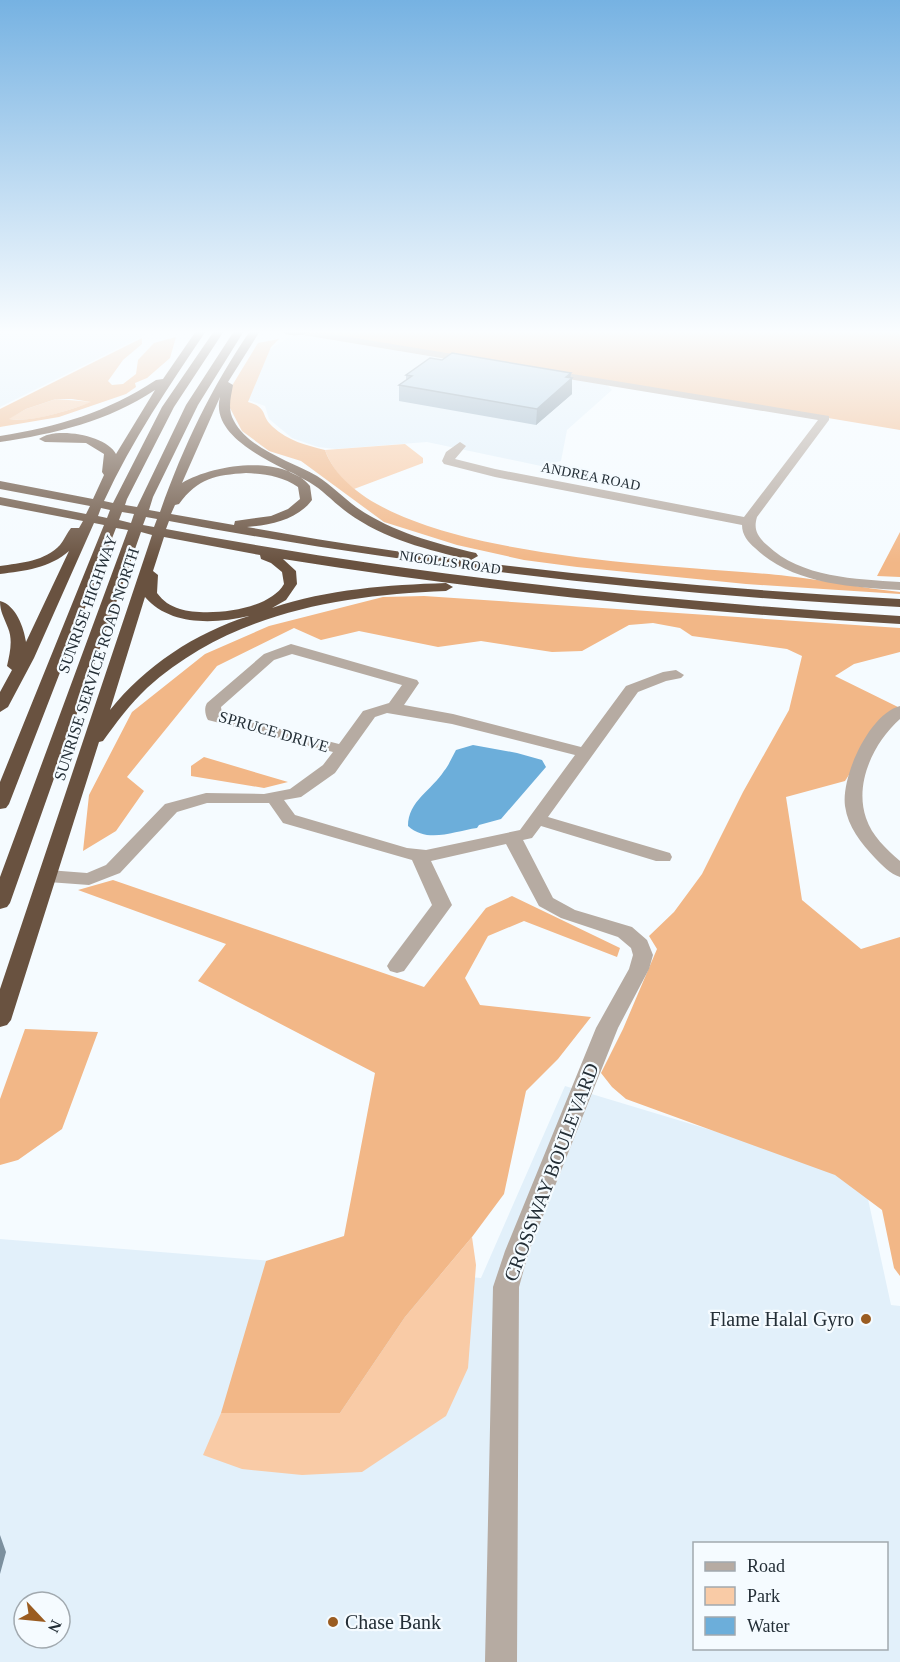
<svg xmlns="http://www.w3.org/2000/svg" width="900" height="1662" viewBox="0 0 900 1662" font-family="Georgia,serif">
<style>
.built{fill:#e2f0fa;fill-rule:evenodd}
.green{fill:#f9cba6}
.forest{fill:#f2b787;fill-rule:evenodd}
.water{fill:#6caeda}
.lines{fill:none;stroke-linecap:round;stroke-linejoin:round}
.minor{fill:#b6aba2;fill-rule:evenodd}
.highway{fill:#695240;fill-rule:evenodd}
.wall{fill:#98b0c2}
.shaded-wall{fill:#7c909e}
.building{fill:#b1cde1;stroke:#7c909e;stroke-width:1.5}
.poi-dot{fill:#9a5c21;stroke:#f5fbff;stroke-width:2}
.labels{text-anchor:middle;stroke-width:4.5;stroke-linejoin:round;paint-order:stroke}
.far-street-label{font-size:14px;fill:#232e36;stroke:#f5fbff}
.street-label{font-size:16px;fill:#232e36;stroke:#f5fbff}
.near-street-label{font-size:20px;fill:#232e36;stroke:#f5fbff}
.near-poi-label{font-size:20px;fill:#232e36;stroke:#f5fbff;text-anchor:end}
</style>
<rect width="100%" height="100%" fill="#f5fbff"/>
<path class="built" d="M0,331H147L141,337L0,407Z
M295,334L607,385L612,390L567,430L561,461L541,466L427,442L336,449L318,447L292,438L269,419L265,406L248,400L256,372L270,349Z
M565,1086L863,1176L891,1305L900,1306V1662H0V1239L481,1278ZM694,1544H886V1648H694ZM24,1602H60V1638H24Z"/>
<path class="green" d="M56,399L93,402C68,410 34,423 8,419L26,409Z
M405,444L423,458V463L354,489C341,480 330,464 325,450Z
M472,1237L476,1265L468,1368L446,1416L362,1472L302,1475L242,1469L203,1455L221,1413H340L405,1317Z"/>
<path class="forest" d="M306,331H900V430Z
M176,337L170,358L147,378L135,383L136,387L126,394L59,417L0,427V409L142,338V344L123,360L108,381L112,385L123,384L136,374L138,360L154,343ZM56,399H72L91,402C71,410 30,423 9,419L26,409Z
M279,339L271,347L248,402C269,408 260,416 273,427C288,441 306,445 325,450C365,562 685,564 787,576C825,580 862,588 900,592V594L746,584L577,567L524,560L457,545L384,522L301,461L269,451L242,431L230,408V389L258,343Z
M900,532V577L877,576Z
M424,596L900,628V652L854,664L835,676L898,707L887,717L845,781L786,797L802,900L861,949L900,937V1276L894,1268L882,1210L835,1175L626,1099L612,1087L601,1073L623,1029L657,949L649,936L674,912L702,874L743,792L789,710L802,656L787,649L692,636L680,628L653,623L629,625L582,651L552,652L481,641L438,647L359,631L321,640L294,628L217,666L127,777L144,791L116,831L83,851L89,795L132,712L205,654L269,626L383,597Z
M204,757L288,782L264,788L191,776V766Z
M113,880L424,987L486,908L512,896L620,948L617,957L524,921L488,936L465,978L480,1005L591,1017L558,1059L526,1091L504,1194L472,1237L405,1317L340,1413H221L266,1261L344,1236L375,1073L198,981L226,944L78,890Z
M25,1029L98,1032L62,1129L18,1160L0,1165V1099Z"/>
<path class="water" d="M473,745L517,753L542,760L546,767L501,819L479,825L477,828C454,831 428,844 408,826C408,801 432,790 444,771C449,765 452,757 456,750Z"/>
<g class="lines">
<path class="minor" d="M0,331H7L0,334Z
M299,331H313L471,357L476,360L471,363L303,335L300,334Z
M548,370L829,416V420L757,517C753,530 758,537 767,545C801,578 856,579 900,582V590C851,587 792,584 755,548C748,542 742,535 742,525L495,477L444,464L442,461L446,452L460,442L466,446L455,459L495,469L744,517L818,420L544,375L543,373Z
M291,644L417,680L419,683L404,705L453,714L581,747L626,686L663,672L676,670L684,675L681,678L666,681L638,692L548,817L670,853L672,857L670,861H656L541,826L532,838L523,840L553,898L575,910L632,927L647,940L653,955L649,969L618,1028L529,1251L519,1287L517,1662H485L493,1287L505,1251L596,1028L629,969L633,955L631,948L618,937L561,918L539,906L506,844L431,861L452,905L404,971L397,973L390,971L387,966L390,961L432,905L412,860L283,823L269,803H207L177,812L120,873L89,885L48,882L41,880L39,876L41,872L48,870L87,873L106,865L165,804L206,793L264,794L290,789L323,765L333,752L208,720C205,715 204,708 207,703L264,654ZM292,654L402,685L389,703L363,711L339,744L222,714L221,707L274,660ZM387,713L452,724L575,755L520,830L426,850L407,848L295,815L284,800L301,797L335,773L375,717Z
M900,706V719C874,742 854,783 866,818C872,836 886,849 900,861V877C890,874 882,865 875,858C861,843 848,827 845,806C841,777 869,714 900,706Z"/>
<path class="highway" d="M196,331H206C169,386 132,440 104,501L113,503L162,407L214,331H224L174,407L127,499L125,505L137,507L186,405L234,331H244L198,405L153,497L149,510L160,512C183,447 211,388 250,331H260L228,382L233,385C231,397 227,409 234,421C249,449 290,461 317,476C331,485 343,497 356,507C392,532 434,543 476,553L478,556L471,560C428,550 384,539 348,513C334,503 323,490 309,482C280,465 209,440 220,397L182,483C214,464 283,454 310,486L312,500C297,520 271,525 247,527C463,566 681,587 900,599V607C654,594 411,566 169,521L166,529C409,575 654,601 900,616V624C693,612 487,592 283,559L296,571L297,584L286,600L272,608C328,589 388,585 446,583L453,587L446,591C338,595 229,614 147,688C130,704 116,723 103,741L99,742L11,1020L7,1025L0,1027V989L152,535L141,532L10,903L7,907L0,909V877L128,530L116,528L9,804L6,808L0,809V782L104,525L94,523L34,658L8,707L0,712V692L12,670L7,666C10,653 13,640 8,628C4,617 0,612 0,601C16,605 24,628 26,642L69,551C50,568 24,571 0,574V566C20,563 46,561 60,545C64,540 67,533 71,528H79L83,521L0,505V497L86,514L90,506L0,489V481L93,499L104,475L102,472L104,454L86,443L45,442L39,439C55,426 107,435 116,454L155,390C109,421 54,434 0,442V436C57,427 108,412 156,380L163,379ZM246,473C265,474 282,476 298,487L300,499L288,509L271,516L235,521L234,525L171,514L175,505L179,504C198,478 216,475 246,473ZM101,508L110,510L107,518L98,516ZM122,512L134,514L131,523L119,520ZM146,517L157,519L154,527L143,525ZM164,537L260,555L261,559L271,563L282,572L284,584C269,611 206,617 180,609C170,606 163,601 157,593L158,575L153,571ZM145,597C170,626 214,624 249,616C195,633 145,666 110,710Z
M280,331H307L308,332C302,337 286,336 280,331Z"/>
</g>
<path class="wall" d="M442,360L571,373L570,378H572V394L536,425L399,401V385L406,380V375Z"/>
<path class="shaded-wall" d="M571,373L570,380L572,378V394L536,425L537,409Z
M0,1535L6,1552L0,1574Z"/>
<path class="building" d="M452,353L571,373L566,377L572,378L537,409L399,385L412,376L406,375L430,358L442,360Z"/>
<linearGradient id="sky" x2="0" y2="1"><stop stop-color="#76b2e2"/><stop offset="0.59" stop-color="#fafdff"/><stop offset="1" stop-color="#fafdff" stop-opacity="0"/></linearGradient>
<rect width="900" height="563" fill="url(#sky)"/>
<g class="poi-dot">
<circle cx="866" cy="1319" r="6"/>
<circle cx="333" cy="1622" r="6"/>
</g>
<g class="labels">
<g class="far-street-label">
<text transform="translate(591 476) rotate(11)" y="5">ANDREA ROAD</text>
<text transform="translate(450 562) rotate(8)" y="5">NICOLLS ROAD</text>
</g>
<g class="street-label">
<text transform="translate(87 604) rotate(-70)" y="6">SUNRISE HIGHWAY</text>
<text transform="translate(96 664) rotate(-72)" y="6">SUNRISE SERVICE ROAD NORTH</text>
<text transform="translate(274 731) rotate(16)" y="6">SPRUCE DRIVE</text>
</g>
<g class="near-street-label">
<text transform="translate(551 1172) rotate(-69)" y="7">CROSSWAY BOULEVARD</text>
</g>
<g class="near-poi-label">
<text x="854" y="1326">Flame Halal Gyro</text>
<text x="345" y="1629" text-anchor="start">Chase Bank</text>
</g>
</g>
<rect x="693" y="1542" width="195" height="108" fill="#f5fbff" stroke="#a1a9af" stroke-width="1.5"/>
<rect x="705" y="1562" width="30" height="9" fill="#b6aba2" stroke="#a1a9af" stroke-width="1.5"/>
<text x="747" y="1572" font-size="18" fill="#232e36">Road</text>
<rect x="705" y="1587" width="30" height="18" fill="#f9cba6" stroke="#a1a9af" stroke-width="1.5"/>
<text x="747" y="1602" font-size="18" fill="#232e36">Park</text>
<rect x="705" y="1617" width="30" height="18" fill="#6caeda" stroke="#a1a9af" stroke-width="1.5"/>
<text x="747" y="1632" font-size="18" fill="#232e36">Water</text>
<g transform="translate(42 1620) rotate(116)"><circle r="28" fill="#f5fbff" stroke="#a1a9af" stroke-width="1.5"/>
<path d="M0-4.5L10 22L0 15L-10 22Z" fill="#9a5c21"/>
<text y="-9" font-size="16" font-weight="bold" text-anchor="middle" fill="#232e36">N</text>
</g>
</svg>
